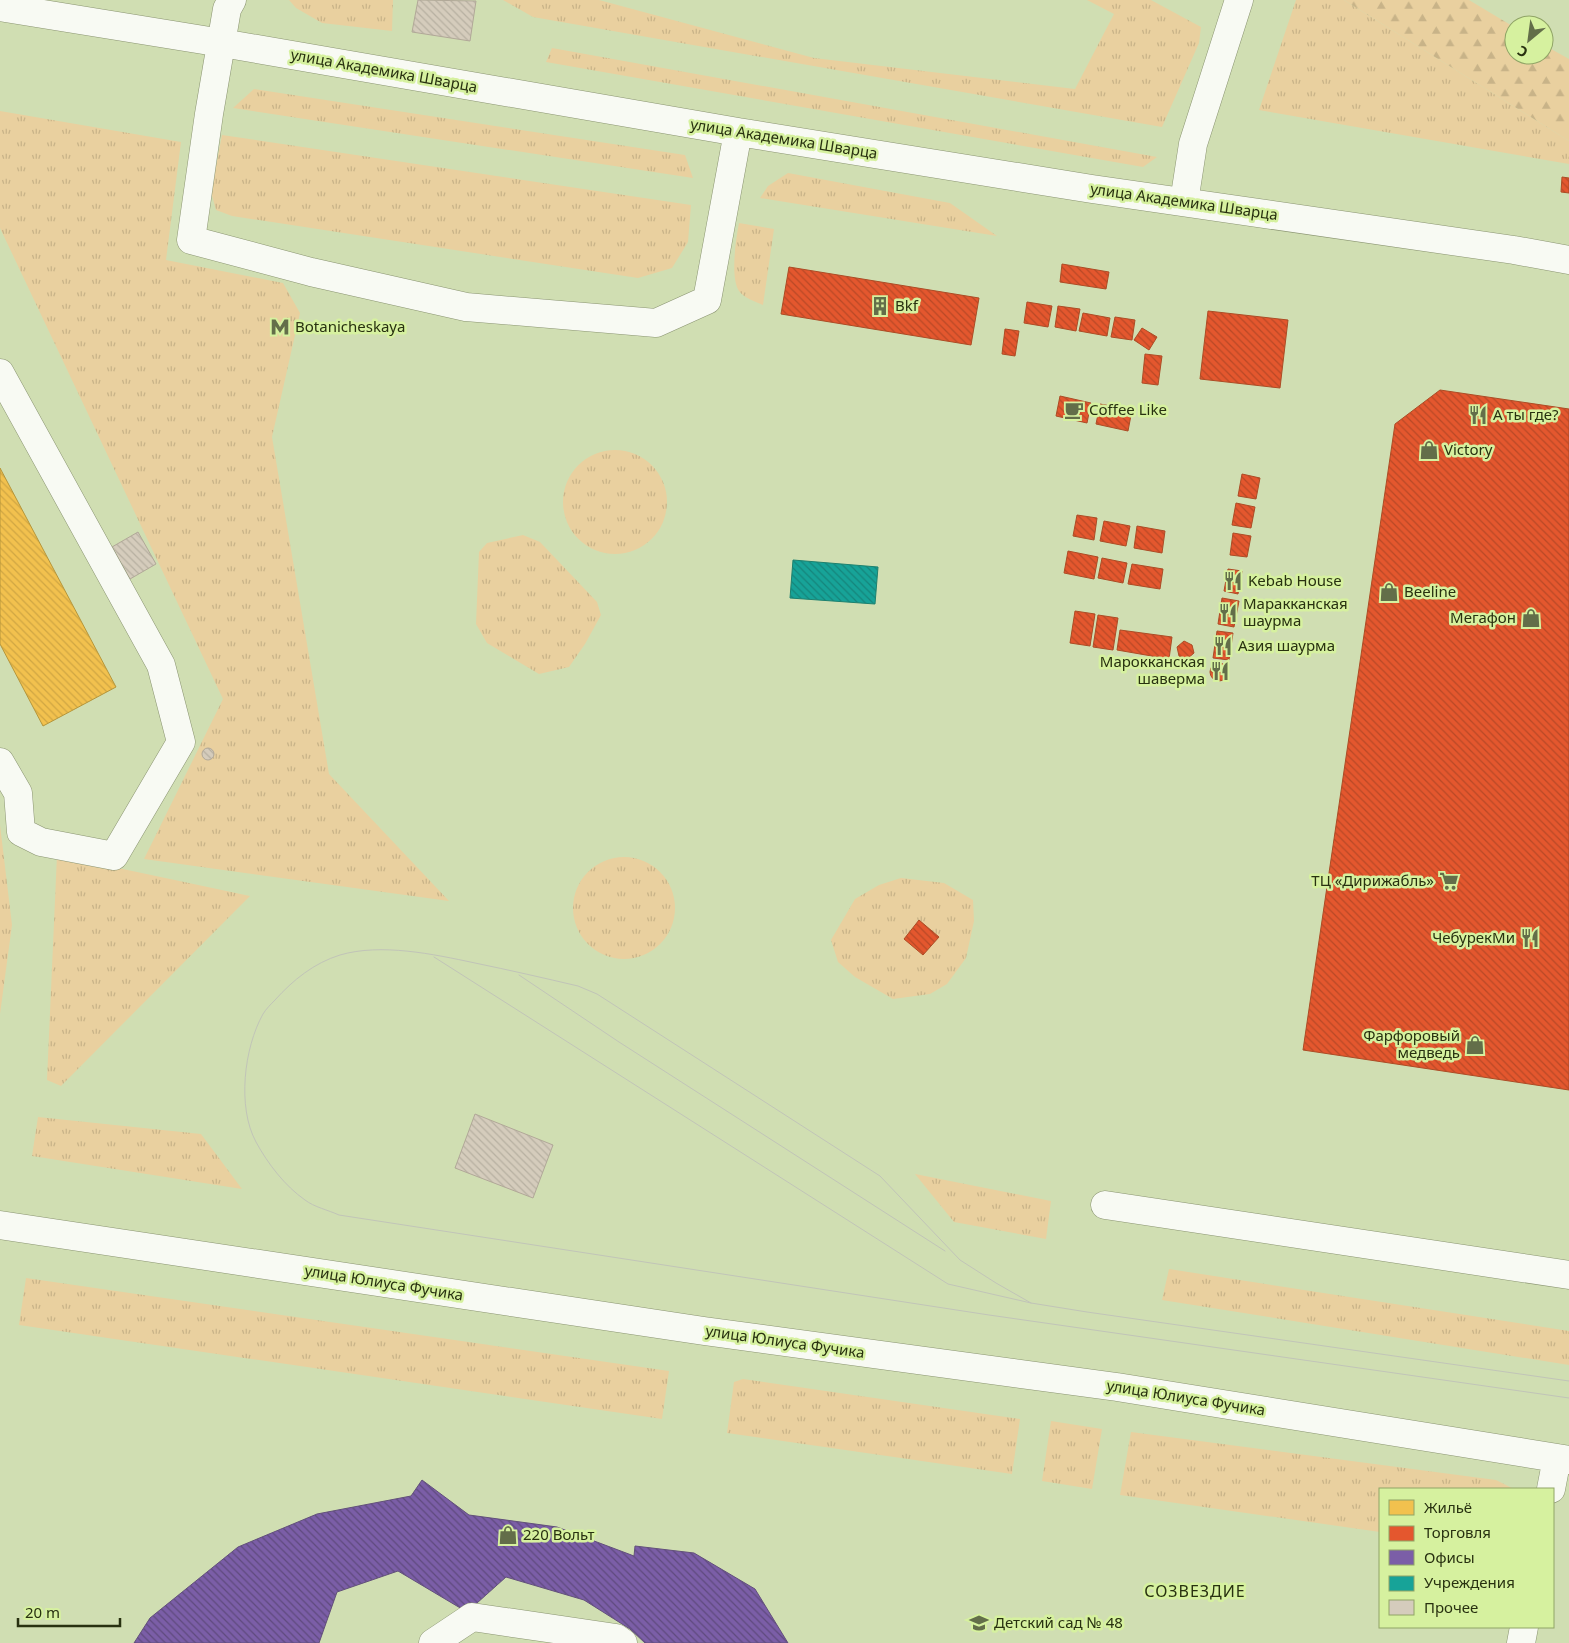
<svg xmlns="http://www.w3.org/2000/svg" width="1569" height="1643" viewBox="0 0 1569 1643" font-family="'Noto Sans',sans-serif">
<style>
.grass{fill:url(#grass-tufts)}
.forest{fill:url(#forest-firs)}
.homes{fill:url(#homes-back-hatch);stroke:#b5963b}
.shops{fill:url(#shops-back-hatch);stroke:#ac4c25}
.offices{fill:url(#offices-back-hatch);stroke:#62507a}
.public{fill:url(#public-back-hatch);stroke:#1c816f}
.building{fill:url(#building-back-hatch);stroke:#b1a898}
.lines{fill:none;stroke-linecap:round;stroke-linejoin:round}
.minor-casing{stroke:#8a9471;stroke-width:29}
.minor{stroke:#f8faf3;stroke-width:28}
.tram{stroke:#c1c4b8;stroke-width:1}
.labels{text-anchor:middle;stroke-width:5;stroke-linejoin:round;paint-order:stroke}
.street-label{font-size:15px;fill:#283110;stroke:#d6f19f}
.poi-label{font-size:15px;fill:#283110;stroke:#d6f19f;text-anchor:start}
.neighbourhood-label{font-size:16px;letter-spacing:1px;fill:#283110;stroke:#d6f19f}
</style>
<defs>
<pattern id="grass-tufts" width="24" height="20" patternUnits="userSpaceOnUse" patternTransform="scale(1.25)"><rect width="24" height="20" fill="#e9d09f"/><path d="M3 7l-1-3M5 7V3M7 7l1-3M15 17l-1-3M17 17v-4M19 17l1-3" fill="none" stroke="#c8b388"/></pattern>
<pattern id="forest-firs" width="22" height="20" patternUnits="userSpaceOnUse" patternTransform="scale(1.25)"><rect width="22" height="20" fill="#e9d09f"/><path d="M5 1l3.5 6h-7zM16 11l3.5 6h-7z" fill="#c8b388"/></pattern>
<pattern id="homes-back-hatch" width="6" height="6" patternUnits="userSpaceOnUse" patternTransform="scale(1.25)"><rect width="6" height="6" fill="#f2c14e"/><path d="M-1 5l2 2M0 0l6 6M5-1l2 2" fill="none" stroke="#d0a643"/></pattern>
<pattern id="shops-back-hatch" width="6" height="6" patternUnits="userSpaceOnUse" patternTransform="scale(1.25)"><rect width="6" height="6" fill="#e4572e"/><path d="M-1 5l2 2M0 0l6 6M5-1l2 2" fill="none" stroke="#b94926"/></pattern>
<pattern id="offices-back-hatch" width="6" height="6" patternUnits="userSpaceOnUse" patternTransform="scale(1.25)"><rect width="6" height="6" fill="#7b5ea7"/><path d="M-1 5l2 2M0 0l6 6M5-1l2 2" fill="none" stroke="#5f4a7e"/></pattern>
<pattern id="public-back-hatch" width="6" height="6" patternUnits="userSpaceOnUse" patternTransform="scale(1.25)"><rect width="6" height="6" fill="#17a398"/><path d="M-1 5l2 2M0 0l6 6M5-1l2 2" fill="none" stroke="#15857b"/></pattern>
<pattern id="building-back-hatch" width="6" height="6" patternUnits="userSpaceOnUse" patternTransform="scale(1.25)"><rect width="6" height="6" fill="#d5ccbc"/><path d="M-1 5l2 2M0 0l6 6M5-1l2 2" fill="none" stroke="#b7b0a1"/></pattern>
</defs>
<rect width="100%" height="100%" fill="#d0deb2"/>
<path class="grass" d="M289,0H393L392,31L322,23L296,8Z
M503,0H599L814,58L1075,89L1114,14L1087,0H1151L1201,27L1199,43L1162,127L533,17Z
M1296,0H1344L1569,141V164L1259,110Z
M552,48L1157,157L1143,167L546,62Z
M254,89L685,155L693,178L233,108Z
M0,111L181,142L166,260L283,283L300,313L272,437L329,774L449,901L144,859L223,699L0,228Z
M222,135L691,205L688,242L672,268L638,278L232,216L216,210L211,192Z
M788,173L950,203L997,236L760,198L768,186Z
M739,223L774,229L763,305C756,302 744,298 739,291C730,277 736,239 739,223Z
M563 502a52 52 0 1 1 104 0a52 52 0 1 1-104 0Z
M523,535L540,542L597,602L601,615L585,644L569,667L539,674L487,643L476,624L479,552L487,543Z
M0,825L12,925L0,1014Z
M57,855L250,896L61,1086L47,1080Z
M573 908a51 51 0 1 1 102 0a51 51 0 1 1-102 0Z
M901,878L944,883L973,900L974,921L966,958L947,984L930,994L893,999L855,977L838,962L831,940L855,899L879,885Z
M38,1117L201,1134L242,1189L32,1156Z
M915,1174L1051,1201L1046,1239L954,1222Z
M1169,1269L1569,1331V1365L1162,1300Z
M26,1278L669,1371L662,1419L19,1325Z
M743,1379L1020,1419L1012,1474L727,1433L734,1382Z
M1051,1421L1102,1429L1092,1489L1042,1481Z
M1131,1432L1496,1480L1514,1489H1380V1532L1120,1495Z"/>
<path class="forest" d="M1344,0H1469L1514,27V55H1544V45L1569,59V141Z"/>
<path class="homes" d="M0,468L116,687L43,726L0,644Z"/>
<path class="shops" d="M1562,177L1569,178V193L1561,192Z
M1062,264L1109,272L1106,289L1060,282Z
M789,267L979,298L971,345L781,314Z
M1027,302L1052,306L1048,327L1024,323Z
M1058,306L1080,309L1076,331L1055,327Z
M1208,311L1288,320L1280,388L1200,379Z
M1083,313L1110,318L1107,336L1079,331Z
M1115,317L1135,320L1132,340L1111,337Z
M1142,328L1157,337L1149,350L1134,340Z
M1005,329L1019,331L1015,356L1002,354Z
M1145,354L1162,356L1158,385L1142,383Z
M1440,390L1569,409V1090L1303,1050L1395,424Z
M1060,396L1091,403L1087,423L1056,416Z
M1100,404L1132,410L1128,431L1096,424Z
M1242,474L1260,478L1256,499L1238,496Z
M1236,503L1255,507L1251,528L1232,525Z
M1077,515L1097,518L1094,540L1073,536Z
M1104,521L1130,526L1126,546L1100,541Z
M1137,526L1165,531L1162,553L1134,548Z
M1233,533L1251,536L1247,557L1230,555Z
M1068,551L1098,557L1094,579L1064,573Z
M1102,558L1127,563L1123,583L1098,578Z
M1132,564L1163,569L1160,589L1128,584Z
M1228,569L1242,571L1238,594L1224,591Z
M1222,598L1239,601L1234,627L1218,624Z
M1075,611L1095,614L1090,646L1070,643Z
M1098,615L1118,618L1113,650L1093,647Z
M1120,630L1172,637L1169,659L1117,650Z
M1217,631L1233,633L1229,660L1213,658Z
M1184,641L1192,645L1194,653L1187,659L1179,656L1177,647Z
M1210 672a9 9 0 1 1 18 0a9 9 0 1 1-18 0Z
M919,920L939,937L923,955L904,939Z"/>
<path class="offices" d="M422,1480L469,1515L557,1527L634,1556L635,1546L694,1553L755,1589L788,1643H645L630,1629L584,1600L506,1577L467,1612L398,1571L337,1592L319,1643H134L150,1618L238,1547L317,1514L411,1496Z"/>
<path class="public" d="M793,560L878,567L875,604L790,598Z"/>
<path class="building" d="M418,0L476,1L470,41L412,32Z
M138,532L156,564L130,579L112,547Z
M202 754a6 6 0 1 1 12 0a6 6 0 1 1-12 0Z
M475,1114L553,1145L533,1198L455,1168Z"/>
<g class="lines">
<g class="minor-casing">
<path id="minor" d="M232,0L227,9L209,114L191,240L311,272L466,307L656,323L707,300L738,132
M0,7L222,43L738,132L1092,189L1514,250L1569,260
M1184,202L1193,144L1239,0
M0,373L161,665L181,742L114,856L41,842L21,832L18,793L0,762
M1105,1205L1569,1275
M0,1225L704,1331L1117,1387L1569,1460
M1551,1489L1557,1458
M433,1643L472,1617L616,1638L623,1643
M1521,1643L1524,1627"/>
</g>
<use href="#minor" class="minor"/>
<path class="tram" d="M434,957L948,1284L1031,1303L1087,1312L1569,1381
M519,975L619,1042L945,1251
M1031,1303L996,1283L960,1260L880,1176L597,994L578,986C544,978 509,970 475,963C433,954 381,943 340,955C314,963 293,980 275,1000C271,1004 266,1009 263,1014C244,1048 237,1107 256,1142C268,1164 285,1186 305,1200C314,1207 328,1210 339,1215L989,1315L1569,1398"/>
</g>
<defs>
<g id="building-bare" transform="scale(1.5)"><path d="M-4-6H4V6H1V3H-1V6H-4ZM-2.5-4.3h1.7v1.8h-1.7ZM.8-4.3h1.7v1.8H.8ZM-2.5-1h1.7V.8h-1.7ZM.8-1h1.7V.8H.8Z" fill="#636e49" stroke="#d6f19f" stroke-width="2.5" paint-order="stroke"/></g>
<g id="metro-bare" transform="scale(1.5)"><path d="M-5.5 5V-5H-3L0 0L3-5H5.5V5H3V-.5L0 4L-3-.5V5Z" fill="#636e49" stroke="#d6f19f" stroke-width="2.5" paint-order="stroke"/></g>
<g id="cafe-bare" transform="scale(1.5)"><path d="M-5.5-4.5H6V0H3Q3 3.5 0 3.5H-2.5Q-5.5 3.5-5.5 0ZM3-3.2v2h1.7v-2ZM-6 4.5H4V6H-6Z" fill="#636e49" stroke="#d6f19f" stroke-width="2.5" paint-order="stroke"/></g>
<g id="restaurant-bare" transform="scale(1.5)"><path d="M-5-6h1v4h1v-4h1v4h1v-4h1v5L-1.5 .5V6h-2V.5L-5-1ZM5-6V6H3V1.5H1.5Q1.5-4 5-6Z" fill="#636e49" stroke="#d6f19f" stroke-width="2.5" paint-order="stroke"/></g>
<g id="shop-bare" transform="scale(1.5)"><path d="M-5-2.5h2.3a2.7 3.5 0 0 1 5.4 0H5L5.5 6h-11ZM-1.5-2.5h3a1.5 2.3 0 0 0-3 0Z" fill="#636e49" stroke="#d6f19f" stroke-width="2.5" paint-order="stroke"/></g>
<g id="supermarket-bare" transform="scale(1.5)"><path d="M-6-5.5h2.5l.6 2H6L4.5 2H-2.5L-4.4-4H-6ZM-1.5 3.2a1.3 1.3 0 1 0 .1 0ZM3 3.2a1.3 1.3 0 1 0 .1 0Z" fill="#636e49" stroke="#d6f19f" stroke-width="2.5" paint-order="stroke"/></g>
<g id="school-bare" transform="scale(1.5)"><path d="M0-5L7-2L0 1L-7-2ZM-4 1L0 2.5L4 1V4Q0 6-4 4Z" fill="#636e49" stroke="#d6f19f" stroke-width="2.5" paint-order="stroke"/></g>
</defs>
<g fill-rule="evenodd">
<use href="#building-bare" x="880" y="306"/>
<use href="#metro-bare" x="280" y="327"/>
<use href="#cafe-bare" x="1074" y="410"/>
<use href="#restaurant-bare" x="1478" y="415"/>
<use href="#shop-bare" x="1429" y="450"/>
<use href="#restaurant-bare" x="1233" y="581"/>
<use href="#shop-bare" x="1389" y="592"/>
<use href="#restaurant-bare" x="1228" y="613"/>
<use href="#shop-bare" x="1531" y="618"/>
<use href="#restaurant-bare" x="1223" y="646"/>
<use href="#restaurant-bare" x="1220" y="671"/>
<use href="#supermarket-bare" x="1449" y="881"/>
<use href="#restaurant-bare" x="1530" y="938"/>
<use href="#shop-bare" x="1475" y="1045"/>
<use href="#shop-bare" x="508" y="1535"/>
<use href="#school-bare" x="979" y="1623"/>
</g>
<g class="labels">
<g class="street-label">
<text transform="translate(384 71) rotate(10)" y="5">улица Академика Шварца</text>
<text transform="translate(784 139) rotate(9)" y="5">улица Академика Шварца</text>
<text transform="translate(1184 202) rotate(8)" y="5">улица Академика Шварца</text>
<text transform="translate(384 1283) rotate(9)" y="5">улица Юлиуса Фучика</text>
<text transform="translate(785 1342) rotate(8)" y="5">улица Юлиуса Фучика</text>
<text transform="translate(1186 1398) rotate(9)" y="5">улица Юлиуса Фучика</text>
</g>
<g class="poi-label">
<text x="895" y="311">Bkf</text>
<text x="295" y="332">Botanicheskaya</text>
<text x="1089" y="415">Coffee Like</text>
<text x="1493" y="420">А ты где?</text>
<text x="1444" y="455">Victory</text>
<text x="1248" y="586">Kebab House</text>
<text x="1404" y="597">Beeline</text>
<text x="1243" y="609">Маракканская<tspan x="1243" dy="17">шаурма</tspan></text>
<text x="1516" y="623" text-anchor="end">Мегафон</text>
<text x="1238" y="651">Азия шаурма</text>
<text x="1205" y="667" text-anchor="end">Марокканская<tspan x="1205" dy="17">шаверма</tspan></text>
<text x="1434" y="886" text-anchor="end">ТЦ «Дирижабль»</text>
<text x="1515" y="943" text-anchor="end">ЧебурекМи</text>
<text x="1460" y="1041" text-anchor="end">Фарфоровый<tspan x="1460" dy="17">медведь</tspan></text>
<text x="523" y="1540">220 Вольт</text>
<text x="994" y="1628">Детский сад № 48</text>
</g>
<g class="neighbourhood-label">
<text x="1195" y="1597">СОЗВЕЗДИЕ</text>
</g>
</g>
<rect x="1379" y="1488" width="175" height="140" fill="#d6f19f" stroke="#90a466"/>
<rect x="1389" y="1500" width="25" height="15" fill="#f2c14e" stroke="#90a466"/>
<text x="1424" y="1513" font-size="15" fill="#283110">Жильё</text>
<rect x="1389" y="1526" width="25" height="15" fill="#e4572e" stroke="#90a466"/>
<text x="1424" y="1538" font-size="15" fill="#283110">Торговля</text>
<rect x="1389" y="1550" width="25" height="15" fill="#7b5ea7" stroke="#90a466"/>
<text x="1424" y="1563" font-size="15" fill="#283110">Офисы</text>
<rect x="1389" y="1576" width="25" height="15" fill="#17a398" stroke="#90a466"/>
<text x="1424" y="1588" font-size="15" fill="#283110">Учреждения</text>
<rect x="1389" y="1600" width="25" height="15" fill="#d5ccbc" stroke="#90a466"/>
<text x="1424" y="1613" font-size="15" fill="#283110">Прочее</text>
<g transform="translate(1529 40) rotate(209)"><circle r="24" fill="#d6f19f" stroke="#90a466"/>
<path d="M0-4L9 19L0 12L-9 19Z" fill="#636e49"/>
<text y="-8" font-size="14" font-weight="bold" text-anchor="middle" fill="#283110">С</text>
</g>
<path d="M18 1618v8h102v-8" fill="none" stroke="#283110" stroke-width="2.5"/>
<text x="25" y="1618" font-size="15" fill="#283110" stroke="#d6f19f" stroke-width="4" paint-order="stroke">20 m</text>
</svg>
